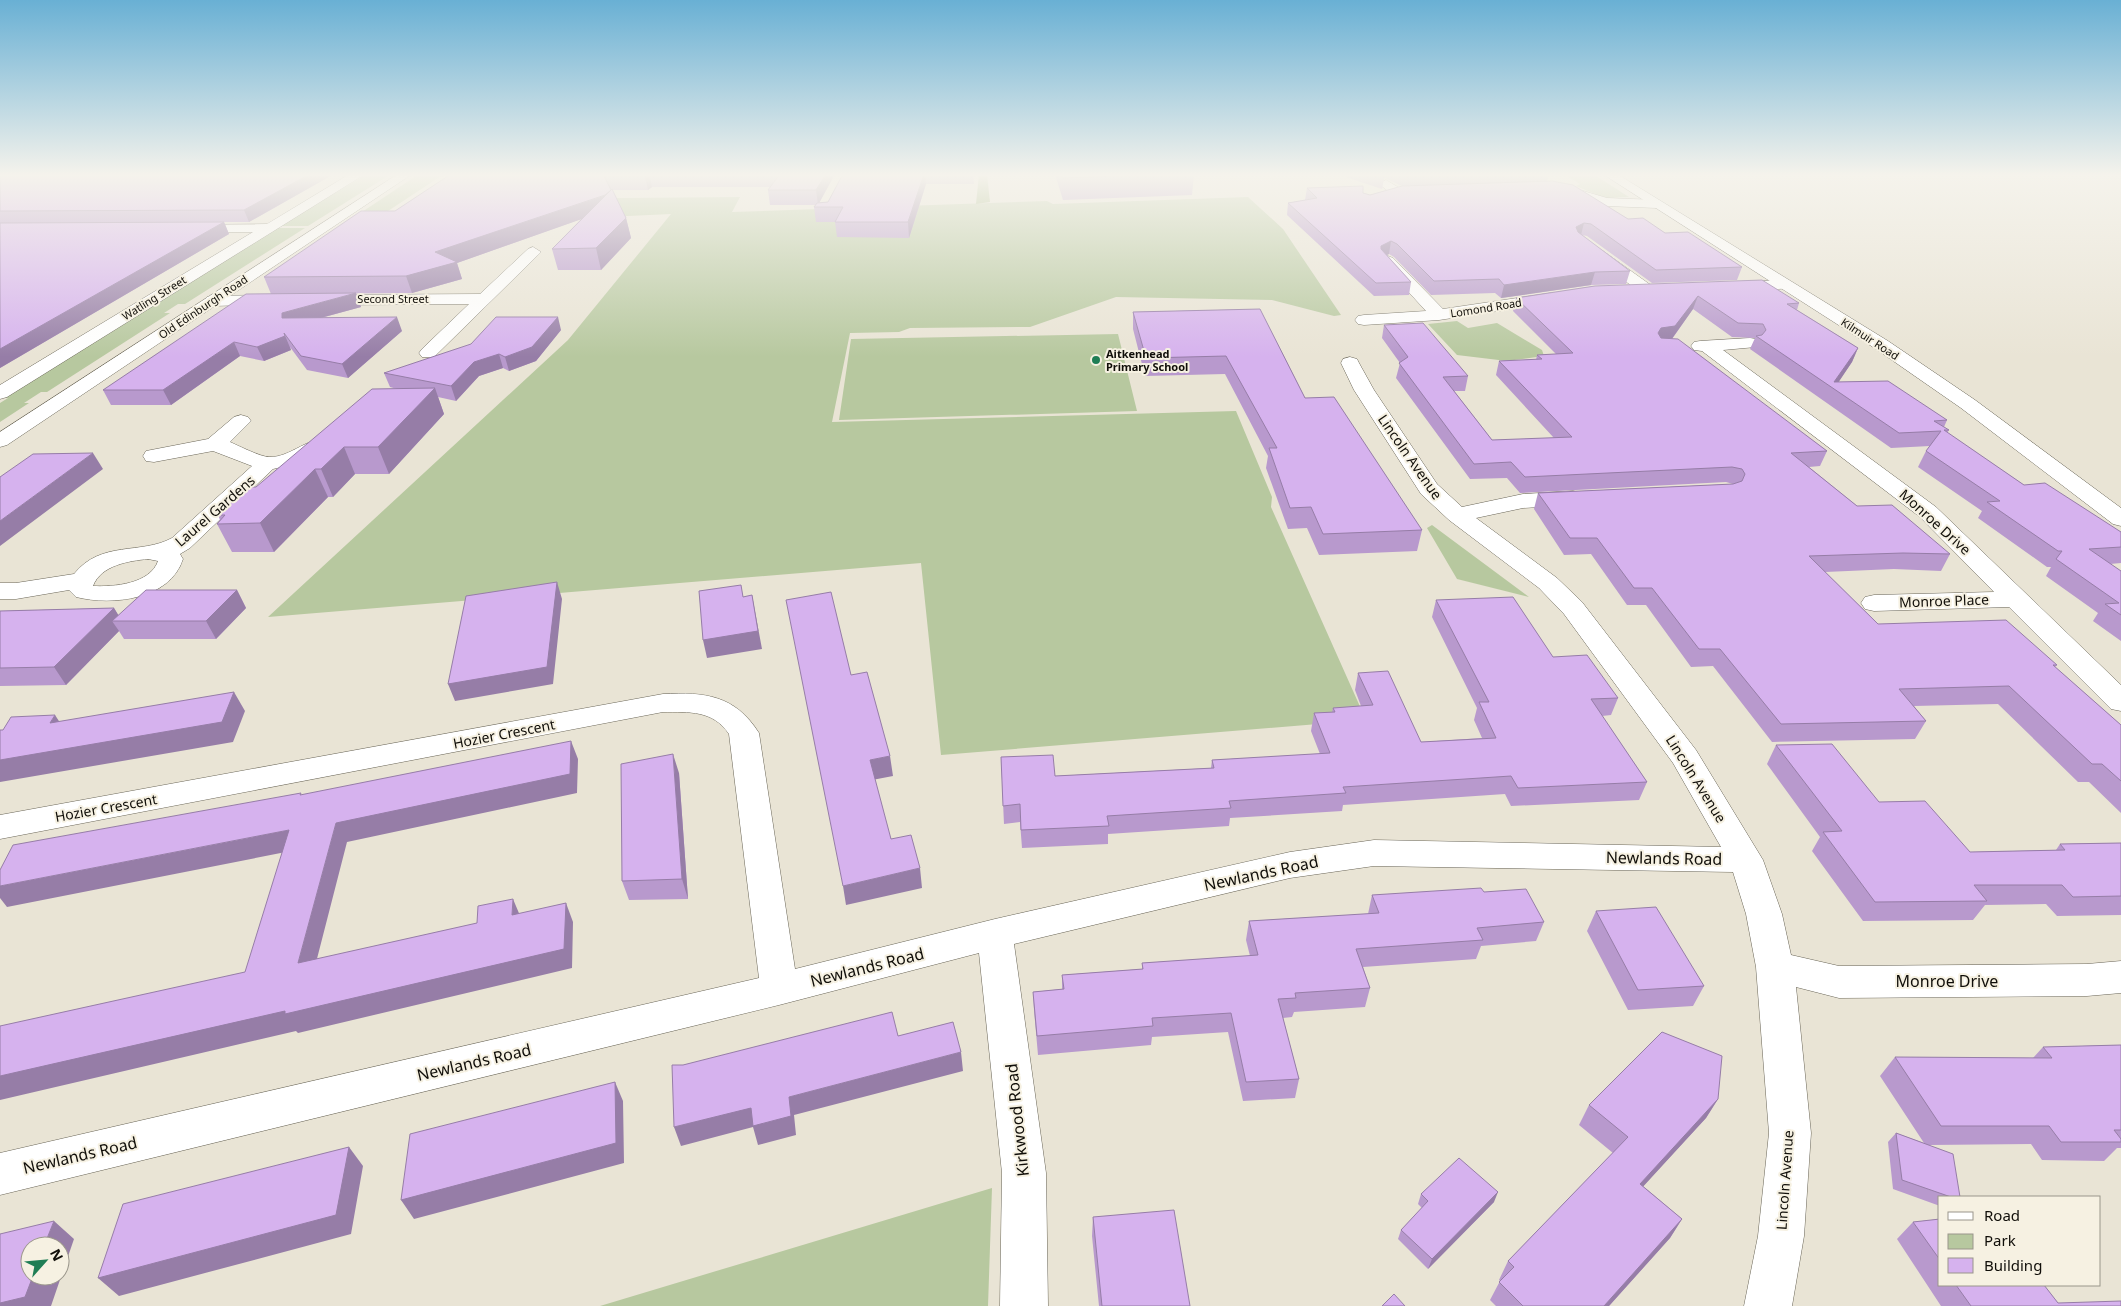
<svg xmlns="http://www.w3.org/2000/svg" width="2121" height="1306" viewBox="0 0 2121 1306" font-family="'Noto Sans',sans-serif">
<style>
.green{fill:#b7c89f}
.forest{fill:#95ad6e}
.lines{fill:none;stroke-linecap:round;stroke-linejoin:round}
.street-casing{stroke:#6a6658;stroke-width:1}
.secondary-casing{stroke:#6a6658;stroke-width:1}
.street{fill:#fff;fill-rule:evenodd}
.secondary{fill:#fff;fill-rule:evenodd}
.wall{fill:#b899cd}
.shaded-wall{fill:#967da7}
.building{fill:#d6b2ee;stroke:#967da7}
.poi-dot{fill:#1f7e55;stroke:#f6f1e2;stroke-width:2}
.labels{text-anchor:middle;stroke-width:4;stroke-linejoin:round;paint-order:stroke}
.far-street-label{font-size:11px;fill:#100e09;stroke:#f6f1e2}
.far-poi-label{font-size:11px;font-weight:bold;fill:#100e09;stroke:#f6f1e2;text-anchor:start}
.street-label{font-size:14px;fill:#100e09;stroke:#f6f1e2}
.near-street-label{font-size:16px;fill:#100e09;stroke:#f6f1e2}
</style>
<rect width="100%" height="100%" fill="#e9e4d5"/>
<path class="green" d="M367,174H391L308,226H280Z
M419,174H444L388,211L347,222Z
M1564,174H1593L1629,197L1605,198L1576,186L1580,184Z
M740,197L732,212L1047,201L1053,204L1248,197L1283,229L1341,315L1334,316L1272,300L1116,297L1030,327L910,328L899,332L850,333L832,422L1236,411L1272,497L1271,507L1366,720L941,755L921,563L268,617L568,340L671,214L563,219L500,199Z
M278,228H305L185,304H178L164,313H170L47,392H41L24,403H29L0,422V403L8,398H0Z
M1457,321L1468,328L1497,323L1542,350L1544,356L1507,361L1457,355L1428,324Z
M1118,334L1137,411L839,420L851,339Z
M1432,525L1529,597L1457,579L1427,528Z
M992,1188L988,1306H600Z"/>
<path class="forest" d="M979,174H987L990,202L976,204Z"/>
<g class="lines">
<g class="street-casing">
<path id="street" d="M350,174H365L7,397L0,399V385L253,232H188L183,231L181,228L183,225L267,224Z
M1386,180L1406,192L1404,195L1370,205L1365,204L1363,201L1365,198L1388,191L1379,184Z
M1563,185L1607,198L1657,200L1664,204L1657,208L1606,206L1558,192L1556,189Z
M533,247L541,252L538,255L434,357H422L419,353L422,349L469,304L321,305L315,304L313,300L315,296L321,295L480,294L528,249Z
M1598,249L1603,251L1652,286L1654,289L1652,292H1640L1593,257L1590,254L1593,251Z
M1388,256L1393,258L1443,309L1551,293L1557,294L1559,298L1557,302L1551,303L1439,320L1364,325L1358,324L1355,320L1358,316L1364,315L1426,311L1380,261Z
M1787,280L1795,285L1793,288L1734,292L1726,287L1734,282Z
M273,295L279,296L281,300L279,304L213,306L207,305L205,301L207,297L213,296Z
M1750,338L1756,339L1759,343L1756,347L1723,350L1936,507L2121,685V711L2111,709L2009,607L1874,611L1865,609L1861,603L1865,597L1874,595L1994,592L1920,517L1702,351L1694,350L1691,346L1694,342L1700,341Z
M1350,357L1357,359L1359,363L1374,390L1437,484L1462,507L1523,494L1573,491L1581,493L1584,498L1581,503L1573,505L1523,508L1476,518L1557,578L1582,602L1696,750L1763,860L1782,914L1791,955L1839,966L2087,964L2121,961V993L2087,996L1839,998L1796,987L1811,1133L1804,1236L1792,1306H1744L1758,1236L1769,1133L1756,967L1746,914L1733,872L1374,866L1290,878L1014,944L1046,1173L1048,1306H1000L1002,1173L979,953L779,1005L0,1195V1153L759,978L729,734C713,710 689,712 663,712L0,839V815L663,694C705,692 735,695 759,733L795,969L995,919L1290,852L1374,840L1721,847L1673,763L1564,614L1539,588L1449,520L1421,494L1354,390L1341,363L1343,359Z
M241,415L248,417L251,421L230,442C239,446 261,457 269,457C291,458 310,434 331,440L335,444L331,448L306,461L273,469L190,548L180,554L183,559C170,600 112,606 76,597L69,590L16,599H0V583H16L74,574C101,540 141,555 172,538L252,466L213,451L154,462L146,461L143,456L146,451L208,439L234,417ZM148,559L158,561C150,584 114,587 93,586C101,565 129,561 148,559Z"/>
</g>
<g class="secondary-casing">
<path id="secondary" d="M398,174H412L7,445L0,447V432Z
M1603,174H1617L1888,341L1975,400L2121,508V526L2113,524L1961,408L1876,349Z"/>
</g>
<use href="#street" class="street"/>
<use href="#secondary" class="secondary"/>
</g>
<path class="wall" d="M11,174H334L249,222H224L229,234L0,368V176Z
M451,174H835L819,203L828,202L843,174H973L974,184H926L909,238L837,237L835,222H816L814,207L816,205H770L768,190L770,187H652L648,190H612L626,218L631,238L601,270H558L552,249L581,219L457,263L462,279L412,293L271,294L264,277L395,211Z
M1055,174H1194L1192,195L1063,200Z
M1347,174H1549L1547,181L1628,219L1665,233L1742,267L1737,280L1652,283L1587,236L1582,235L1630,271L1626,284L1591,285L1501,298L1495,293L1431,295L1394,257L1389,254L1387,255L1411,282L1409,295L1374,296L1287,215L1288,203L1305,200L1307,188L1363,193L1370,195L1402,186L1385,178L1384,179L1382,189L1346,177Z
M1595,286L1799,303L1797,310L1858,348L1852,362L1838,382L1947,420L1944,427L1949,430L1947,433L2024,485L2121,532V563L2110,564L2121,571V641L2093,621L2098,613L2046,576L2051,567H2047L1978,518L1982,511L1918,467L1926,451L1930,446L1891,448L1750,349L1755,338L1732,337L1693,309L1672,339L1827,451L1820,466L1809,467L1857,506L1950,554L1941,571L1894,569L1825,572L1878,624L2057,665L2055,667L2121,725V813L2089,782H2078L1998,704L1914,706L1926,721L1915,739L1772,742L1713,666L1691,667L1646,605H1627L1591,554L1564,555L1534,509L1538,493L1733,484L1726,482L1520,493L1507,478L1470,479L1396,378L1400,363L1382,338L1384,325L1468,376L1465,391H1454L1492,440L1554,438L1496,375L1499,361L1536,360L1537,355L1556,354L1513,311L1516,298Z
M356,293L361,307L321,318L402,331L348,378L307,370L290,347L291,350L264,361L240,356L171,405H111L103,390Z
M1260,309L1305,398L1422,530L1417,551L1319,555L1307,528L1288,529L1266,468L1268,456L1225,374L1145,376L1133,329V312Z
M561,330L536,361L509,371L503,368L479,376L456,401L438,397L444,414L389,474H355L333,497H328L274,552H232L217,524L220,520L218,515L256,487L397,389L390,387L384,373Z
M237,590L246,608L216,639H124L119,631L66,685L0,686V611L114,608L118,615Z
M1436,600L1553,657L1618,698L1611,715L1602,716L1647,782L1639,800L1511,806L1505,794L1343,805L1342,811L1230,818L1229,826L1108,834V844L1022,848L1020,822L1004,824L1001,757L1055,776L1211,768L1212,760L1320,754L1311,731L1314,713L1332,712L1333,708L1361,706L1355,690L1358,673L1421,742L1482,738L1474,720L1477,708L1432,617Z
M1776,745L1970,852L2056,850L2060,844L2121,843V915L2057,916L2046,904L1985,905L1973,920L1863,921L1812,851L1820,837L1767,764Z
M679,773L688,899L629,900L622,881Z
M1484,892L1544,922L1536,941L1481,946L1476,959L1363,967L1370,988L1365,1007L1294,1012L1292,1017L1283,1018L1299,1079L1295,1098L1243,1101L1228,1032L1152,1037L1151,1045L1038,1055L1034,1010L1033,992L1062,989V975L1142,969V963L1250,956L1246,940L1249,921L1368,914L1372,895Z
M1596,911L1704,986L1693,1006L1628,1010L1587,931Z
M2121,1045V1148H2117L2104,1161L2042,1160L2031,1144L1929,1145L1960,1197H1940V1206L1893,1189L1888,1142L1896,1133L1924,1143L1880,1076L1895,1057L2033,1058L2043,1047Z
M1718,1099L1706,1118L1643,1186L1682,1219L1670,1238L1609,1306H1496L1490,1300L1500,1281L1499,1280L1508,1261L1613,1153L1579,1125L1589,1105Z
M1421,1194L1494,1202L1428,1269L1398,1239L1401,1230L1422,1208L1418,1204Z
M1093,1217L1190,1306H1099L1092,1236Z
M1940,1219V1285H2044L2058,1303L2121,1306H1941L1897,1239L1913,1222Z"/>
<path class="shaded-wall" d="M310,174H334L249,222L244,210Z
M648,174H649L652,187L648,190L645,176Z
M826,174H835L818,205L816,190Z
M924,174H925L926,184L909,238L908,222Z
M612,193L616,207L457,263L462,279L412,293L406,276L435,252Z
M626,218L631,238L601,270L596,248Z
M224,222L229,234L0,368V349Z
M1584,223L1581,235L1572,240L1576,227Z
M1391,241L1389,254L1379,259L1381,246Z
M1595,272L1591,285L1501,298L1504,285Z
M356,293L361,307L287,327L282,318V313Z
M1698,296L1693,309L1671,340L1656,342L1658,333L1661,328Z
M397,317L402,331L348,378L342,364Z
M558,317L561,330L536,361L509,371L505,357Z
M284,333L291,350L264,361L257,347Z
M234,342L240,356L171,405L163,390Z
M1858,348L1852,362L1834,389V382Z
M499,354L503,368L479,376L456,401L451,386L474,362Z
M435,388L444,414L389,474L378,447Z
M344,447L355,474L333,497L321,469Z
M93,453L103,469L0,546V521Z
M315,469L328,497L274,552L260,523Z
M557,582L562,599L553,684L455,701L448,684Z
M237,590L246,608L216,639L206,621Z
M752,595L762,649L707,658L703,640Z
M114,608L122,621H112L119,631L66,685L54,667Z
M234,692L245,711L233,742L0,782V760Z
M55,715L68,735L50,723Z
M571,741L578,759L577,793L347,842L311,982L298,963L336,823Z
M673,754L679,773L688,899L682,879Z
M890,756L893,776L872,780L870,760Z
M289,830L301,849L7,907L0,898V886Z
M920,868L922,888L846,905L843,886Z
M513,899L521,918L512,915Z
M566,903L573,922L572,968L298,1033L296,1031L0,1100V1076Z
M961,1052L963,1071L794,1115L796,1135L758,1145L753,1127L681,1146L674,1127Z
M615,1082L623,1101L624,1163L414,1219L401,1200Z
M1718,1099L1706,1118L1629,1202L1640,1184Z
M349,1147L363,1166L351,1234L119,1296L98,1278Z
M1498,1192L1494,1202L1428,1269L1432,1259Z
M1682,1219L1670,1238L1609,1306H1604Z
M54,1221L74,1239L51,1306H0V1303L33,1276H60V1246H44Z"/>
<path class="building" d="M11,174H310L244,210L0,211V176Z
M451,174H648L645,176H604L611,190L605,195L435,252L457,262L406,276L264,277L361,211H395Z
M780,174H826L816,190H768Z
M843,174H924L908,222H835L843,207H814L817,203L828,202Z
M1061,174H1173L1063,178Z
M1552,181L1573,185L1628,219L1643,218L1665,233L1688,232L1742,267L1656,270L1591,224L1584,223L1576,227L1578,232L1630,271L1595,272L1504,285L1499,279L1434,281L1397,244L1391,241L1381,246V249L1411,282L1376,283L1288,203L1317,198L1307,188L1363,186V193L1370,195L1402,186Z
M612,189L626,218L596,248L552,249Z
M224,222L0,349V223Z
M1762,280L1799,303L1787,304L1858,348L1834,382L1888,381L1947,420L1934,421L1949,430H1944L2024,485L2045,483L2121,532V547L2089,549L2121,571V615L2105,604L2119,603L2056,559L2062,551H2058L1987,502L2000,501L1926,451L1941,431L1899,433L1756,336L1762,335L1766,330L1763,324L1738,323L1698,296L1675,326L1661,328L1658,333L1661,338L1678,339L1827,451L1791,453L1857,506L1892,505L1950,554L1903,553L1809,556L1878,624L2006,620L2057,665H2053L2121,725V781L2102,764H2092L2009,686L1899,689L1926,721L1781,724L1720,649H1699L1652,588H1634L1597,538H1570L1538,493L1733,484L1742,481L1745,474L1742,469L1732,467L1525,477L1511,462L1474,464L1399,363L1408,357L1384,325L1423,323L1468,376L1443,377L1492,440L1572,437L1499,361L1542,359L1537,355L1573,353L1516,298L1595,286Z
M356,293L282,313V318L397,317L342,364L301,356L284,333L285,336L257,347L234,342L163,390H103L246,294Z
M1260,309L1305,398L1334,397L1422,530L1323,534L1311,507L1290,508L1269,448H1277L1226,356L1146,358L1133,312Z
M496,317H558L532,347L505,357L499,354L474,362L451,386L384,373L471,344Z
M435,388L378,447H344L321,469H315L260,523L217,524L225,515H218L248,487H256L372,389Z
M93,453L0,521V477L33,454Z
M557,582L547,667L448,684L466,596Z
M741,585L743,597L752,595L758,631L703,640L699,591Z
M146,590H237L206,621H112Z
M831,592L851,675L867,672L890,756L870,760L891,839L911,835L920,868L843,886L786,600Z
M1513,597L1553,657L1587,655L1618,698L1591,699L1647,782L1518,788L1511,776L1343,787L1346,793L1229,801L1231,808L1107,816L1109,826L1021,830L1020,804L1003,806L1001,757L1053,755L1055,776L1214,768L1212,760L1330,753L1314,713L1335,712L1333,708L1373,705L1358,673L1388,671L1421,742L1496,738L1479,702H1489L1436,600Z
M114,608L54,667L0,668V611Z
M234,692L222,722L0,760V730H3L11,717L55,715L50,723Z
M571,741L570,774L336,823L298,963L477,923L478,906L513,899L512,915L566,903L564,949L285,1014V1011L0,1076V1026L245,972L289,830L0,886V870L13,845L301,793L300,795Z
M1832,744L1879,802L1925,801L1970,852L2065,850L2060,844L2121,843V896L2073,897L2062,885H1974L1987,901L1875,902L1823,832L1842,831L1776,745Z
M673,754L682,879L622,881L621,764Z
M1481,888L1484,892L1526,889L1544,922L1477,928L1483,940L1356,949L1370,988L1295,993L1296,998L1278,999L1299,1079L1246,1082L1231,1013L1152,1018L1153,1026L1037,1036L1033,992L1064,989L1062,975L1143,969L1142,963L1258,955L1249,921L1379,913L1372,895Z
M1656,907L1704,986L1638,990L1596,911Z
M892,1012L898,1036L953,1022L961,1052L789,1097L791,1116L753,1126L751,1108L674,1127L672,1065H683Z
M1662,1032L1722,1056L1718,1099L1640,1184L1682,1219L1604,1306H1523L1499,1282L1514,1267L1508,1261L1628,1137L1589,1105Z
M2121,1045V1130H2114L2121,1139V1142H2061L2049,1126H1941L1895,1057L2052,1058L2043,1047Z
M615,1082L616,1143L401,1200L410,1134Z
M1896,1133L1953,1154L1960,1197H1951L1902,1180Z
M349,1147L336,1215L98,1278L123,1204Z
M1459,1158L1498,1192L1432,1259L1401,1230L1428,1201L1421,1194Z
M1174,1210L1190,1306H1102L1093,1217Z
M1940,1219V1260L1913,1222Z
M54,1221L44,1246H30V1276H33L25,1297L0,1303V1234Z
M1956,1285H2044L2058,1303L2121,1301V1306H1971Z
M1394,1294L1405,1306H1382Z"/>
<linearGradient id="sky" x2="0" y2="1"><stop stop-color="#69b0d4"/><stop offset="0.49" stop-color="#f5f3ec"/><stop offset="1" stop-color="#f5f3ec" stop-opacity="0"/></linearGradient>
<rect width="2121" height="357" fill="url(#sky)"/>
<circle class="poi-dot" cx="1096" cy="360" r="5"/>
<g class="labels">
<g class="far-street-label">
<text transform="translate(154 298) rotate(-32)" y="4">Watling Street</text>
<text x="393" y="303">Second Street</text>
<text transform="translate(203 307) rotate(-34)" y="4">Old Edinburgh Road</text>
<text transform="translate(1486 308) rotate(-9)" y="4">Lomond Road</text>
<text transform="translate(1870 339) rotate(33)" y="4">Kilmuir Road</text>
</g>
<g class="far-poi-label">
<text x="1106" y="358">Aitkenhead<tspan x="1106" dy="13">Primary School</tspan></text>
</g>
<g class="street-label">
<text transform="translate(1410 457) rotate(55)" y="5">Lincoln Avenue</text>
<text transform="translate(215 511) rotate(-41)" y="5">Laurel Gardens</text>
<text transform="translate(1935 522) rotate(42)" y="5">Monroe Drive</text>
<text transform="translate(1944 601) rotate(-2)" y="5">Monroe Place</text>
<text transform="translate(504 734) rotate(-11)" y="5">Hozier Crescent</text>
<text transform="translate(1696 779) rotate(58)" y="5">Lincoln Avenue</text>
<text transform="translate(106 808) rotate(-10)" y="5">Hozier Crescent</text>
<text transform="translate(1785 1180) rotate(-86)" y="5">Lincoln Avenue</text>
</g>
<g class="near-street-label">
<text transform="translate(1664 858) rotate(1)" y="6">Newlands Road</text>
<text transform="translate(1261 873) rotate(-12)" y="6">Newlands Road</text>
<text transform="translate(867 967) rotate(-14)" y="6">Newlands Road</text>
<text x="1947" y="987">Monroe Drive</text>
<text transform="translate(474 1062) rotate(-13)" y="6">Newlands Road</text>
<text transform="translate(1017 1120) rotate(-96)" y="6">Kirkwood Road</text>
<text transform="translate(80 1155) rotate(-13)" y="6">Newlands Road</text>
</g>
</g>
<rect x="1938" y="1196" width="162" height="90" fill="#f6f1e2" stroke="#9a968b"/>
<rect x="1948" y="1212" width="25" height="8" fill="#ffffff" stroke="#9a968b"/>
<text x="1984" y="1221" font-size="15" fill="#100e09">Road</text>
<rect x="1948" y="1234" width="25" height="15" fill="#b7c89f" stroke="#9a968b"/>
<text x="1984" y="1246" font-size="15" fill="#100e09">Park</text>
<rect x="1948" y="1258" width="25" height="15" fill="#d6b2ee" stroke="#9a968b"/>
<text x="1984" y="1271" font-size="15" fill="#100e09">Building</text>
<g transform="translate(45 1261) rotate(63)"><circle r="24" fill="#f6f1e2" stroke="#9a968b"/>
<path d="M0-4L9 19L0 12L-9 19Z" fill="#1f7e55"/>
<text y="-8" font-size="14" font-weight="bold" text-anchor="middle" fill="#100e09">N</text>
</g>
</svg>
